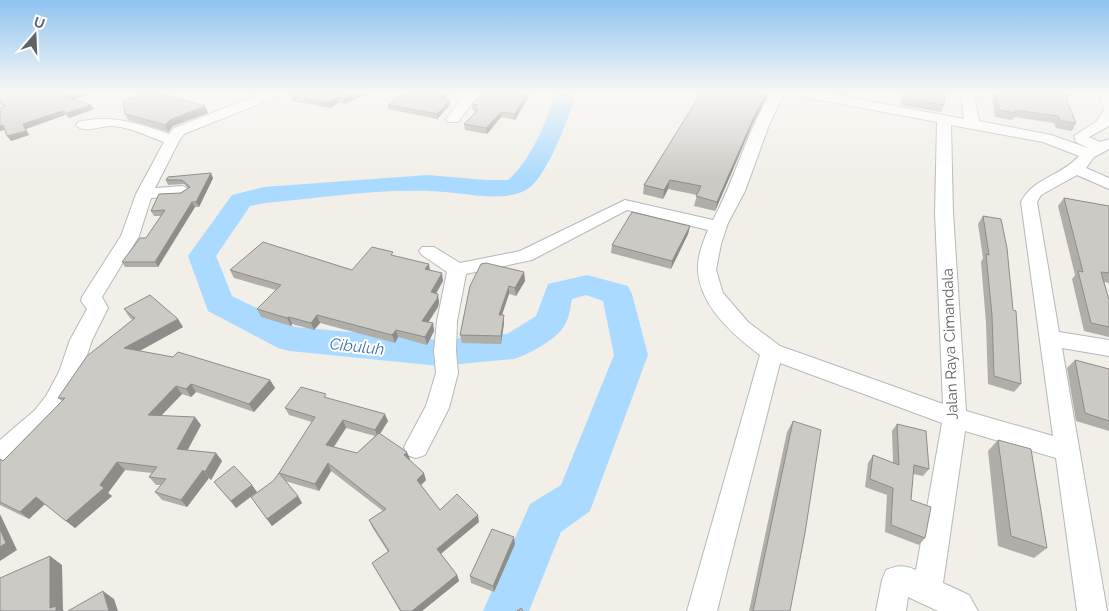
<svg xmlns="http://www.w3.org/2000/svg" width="1109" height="611" viewBox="0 0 1109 611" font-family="Raleway,sans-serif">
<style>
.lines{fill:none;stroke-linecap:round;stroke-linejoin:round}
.river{fill:#aadaff;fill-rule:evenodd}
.minor-casing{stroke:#b5b8bc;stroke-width:2}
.minor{fill:#fff;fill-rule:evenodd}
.wall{fill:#afaea9;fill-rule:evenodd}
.shaded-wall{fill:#8f8d8a}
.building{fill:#cccac5;stroke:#8f8d8a}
.labels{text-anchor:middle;stroke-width:4;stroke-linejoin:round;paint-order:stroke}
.street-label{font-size:15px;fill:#5f6368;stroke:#fff}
.water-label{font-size:16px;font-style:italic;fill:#4174aa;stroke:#fff}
</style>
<rect width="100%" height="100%" fill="#f1efe8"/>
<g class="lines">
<path class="river" d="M554,93H574V100C568,120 545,181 526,190C506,201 476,195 455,193C392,186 327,198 265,203L250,206L216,256L232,296L295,327L439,340L507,334L536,316L548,284L587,275L628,286L632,294L648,355L590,511L561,532L529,611H483L530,504L561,485L614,355L603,301L586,295L572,299C570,309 569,321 562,329C555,340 527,355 514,359L439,366L290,351L278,348L208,311L188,256L232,195L264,187L427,175L486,180H508C528,164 550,118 554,93Z"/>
<g class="minor-casing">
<path id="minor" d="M263,93H281L279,96L184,134L179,141L155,188L183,186L191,191L183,196L151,198L139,236L102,297L108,308L92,340L81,373L62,410L51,424L9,463L0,466V440L35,410L46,396L59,372L70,340L87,309L81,301L82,297L121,236L136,194L164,142C147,136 128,126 110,126C100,126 83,134 76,125L78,122C111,114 138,123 169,134L174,128Z
M466,93H480L458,122H448L446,119Z
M771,93H784L769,125L745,191L728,223L721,244L716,270L723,293L748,322L780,346L943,404L935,213L937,122L804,97L797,93H825L964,119L961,93H974L979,121L1051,135L1088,148L1076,142L1074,136L1097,121L1104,110L1099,93H1109V126L1089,137L1100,142L1109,139V149L1094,157L1086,168L1109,178V189L1077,175L1041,195L1037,202L1059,332L1109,340V356L1062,348L1107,611H1077L1056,458L965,431L943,583L969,595L978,611H938L908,597L906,611H876L882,580L886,570C898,565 904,565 916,570L942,423L780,363L717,611H687L760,355C734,336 700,306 698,271C697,257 703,242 708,230L627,210L532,260L466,274L457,321L456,351L458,373L449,408L425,455L416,458L407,455L404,447L426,406L436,373L434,351L437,321L447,272L422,255L419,251L422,247H434L460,263L520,251L625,200L713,220C735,179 746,133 771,93ZM951,125L1043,142L1079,156C1060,177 1034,177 1021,202L1053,436L966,411L953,213Z"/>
</g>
<use href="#minor" class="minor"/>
</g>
<path class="wall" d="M0,93L87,95L74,100L91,105L94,109L69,118L65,115L26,129L29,135L11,141L5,130L0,131V108L4,107L0,104Z
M295,93H369L344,104L339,102L330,108L292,101L291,96Z
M701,93H768L767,97L753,123L715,211L694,206L697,195L668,189L663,199L643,194L644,185Z
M832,93H847V95Z
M903,93H946L944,105L941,112L900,105Z
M993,93H1067L1069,96L1066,100L1076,123L1072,131L1056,128L1054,123L1014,117L1012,120L995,117L992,95Z
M530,94L515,120L501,117L487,134L465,130L464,124L475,113L474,110L472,109V104Z
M445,99L450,105L437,119L388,109V105Z
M205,106L208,113L173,126L168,132L128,120L125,114Z
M213,178L199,207H195L158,267H125L122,262L146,238L161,216H154L151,211L188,188L184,184L168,185L166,180Z
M1064,198L1109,206V283L1104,282L1109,300V337L1084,331L1072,279L1075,275L1058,206Z
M983,216L1021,384L1014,392L988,384L986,323L981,262L983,258L978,224Z
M690,226L688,234L671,269L611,253L612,245Z
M394,256L430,270L443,281L436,294L439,302L438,307L428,322L433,323L434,331L427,345L398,337L395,343L320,323L314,330L292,324L291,326L261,317L257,309L276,290L234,278L230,270H352Z
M524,272L525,281L516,296L509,294L502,315L504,323L501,344L462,343L460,335L470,286Z
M124,309L183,327L140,351L270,380L275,388L254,412L196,392L191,397L182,394L161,416L201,425L187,450L216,453L222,461L211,480L209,478L187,507L162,500L155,492L161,485H156L149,477L152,473L125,470L108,493L112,496L75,528L45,504L29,519L0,505V459L3,461L62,401L58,398L133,320L130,318Z
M1075,360L1109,369V431L1076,421L1067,368Z
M327,398L388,421L380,434L410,459L409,460L426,480L421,485L440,510L479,522L441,554L457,575L459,581L422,611H400L372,563L388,552L372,527L369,520L383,511L331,471L319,491L285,481L298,496L302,503L272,526L251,497L281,476L279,473L312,422L289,415L285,408ZM346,428L375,436L357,453L334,447Z
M793,421L790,611H749L787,432Z
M897,424L929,469L923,476L913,474L911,500L925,538L919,545L885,532L887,495L865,487L868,463L873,455L893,463L892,431Z
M998,440L1047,548L1034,558L998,546L988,451Z
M214,482L257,492L236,508Z
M515,544L494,592L471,583L470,576Z"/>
<path class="shaded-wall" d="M77,93H86L87,95L68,102L65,97Z
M357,93H369L344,104L343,99Z
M446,93H451L441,102V98Z
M527,93H530V94L515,120V114Z
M766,93H768L767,97L753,123L715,211L717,202L755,115Z
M337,97L339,102L330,108L329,103Z
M450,100V105L437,119V114Z
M91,105L94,109L69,118L67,113Z
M205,106L208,113L173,126L168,132L165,125L170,120Z
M62,111L65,115L26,129L29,135L11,141L7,136L23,124Z
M501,112V117L487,134L486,128Z
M3,125L6,129L0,131V126Z
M211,173L213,178L199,207L196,202Z
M670,180L668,189L663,199L664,190Z
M192,202L195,207L158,267L155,262Z
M690,226L688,234L671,269L672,261Z
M429,264L430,272L425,269Z
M524,272L525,281L516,296L515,288Z
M442,273L443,281L432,300L431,292Z
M509,286V294L499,323V315Z
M438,294L439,302L438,307L424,329L422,321Z
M317,315L320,323L314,330L311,323Z
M504,315V323L501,344V336Z
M289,317L292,324L291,326L287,318Z
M178,319L183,327L130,356L124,348Z
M433,323L434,331L427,345L425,337Z
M396,330L398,337L395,343L392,335Z
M270,380L275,388L254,412L249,404Z
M191,384L196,392L191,397L186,389Z
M176,386L182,394L154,423L148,415Z
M385,414L388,421L378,437L375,430Z
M195,417L201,425L184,457L177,449Z
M343,420L346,428L330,452L326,445Z
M407,452L410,459L406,463L404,455Z
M216,453L222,461L211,480L205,472Z
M117,462L125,470L108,493L112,496L75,528L66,521L100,485Z
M328,463L331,471L319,491L315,484Z
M203,470L209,478L187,507L181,500Z
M424,473L426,480L419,487L417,480Z
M252,485L257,492L236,508L231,501Z
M298,496L302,503L272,526L267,519Z
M36,497L45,504L29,519L20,512Z
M0,514L17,550L0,561Z
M478,515L479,522L439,555L437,549Z
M514,537L515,544L494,592L493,586Z
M50,556L62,565L63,610L64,611H55L50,608Z
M457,575L459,581L422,611H412Z
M103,591L114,599L118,611H109Z"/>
<path class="building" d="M0,93H77L65,97L91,105L67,113L62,111L23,124L26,131L7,136L3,125L0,126V108L6,106L0,102Z
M138,93H159L205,106L170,120L165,125L125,114L123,100L138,97Z
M295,93H357L343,99L337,97L329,103L291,96Z
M403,93H446L441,98L450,100L437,114L388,105Z
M482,93H527L515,114L501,112L486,128L464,124L478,110L474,109L478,105L472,104Z
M701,93H766L755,115L717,202L696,196L701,186L670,180L664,190L644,185Z
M904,93H946L944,105L903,98Z
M996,93H1067L1069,96H1065L1076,123L1060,121L1058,116L1015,110L1016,113L999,110Z
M211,173L196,202H192L155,262H122L140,238H146L165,210L151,211L159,194L181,193L190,187L182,180H166L168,177Z
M1064,198L1109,206V273L1101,272L1109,300V327L1091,323L1078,271L1083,272Z
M632,212L690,226L672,261L612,245Z
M983,216L1001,219L1007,248L1013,310L1016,311L1021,384L994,376L992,315L986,254L989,255Z
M263,242L352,270L372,247L393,252L391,255L429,264L425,269L442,273L431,292L438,294L437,299L422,321L433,323L425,337L396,330L392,335L317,315L311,323L289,317L287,318L257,309L281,285L230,270Z
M486,263L524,272L515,288L509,286L499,315H504L501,336L460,335L470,286L481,264Z
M150,295L178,319L124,348L173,357L178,352L270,380L249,404L191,384L186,389L176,386L148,415L195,417L177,449L216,453L205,472L203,470L181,500L155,492L166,479L149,477L157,467L117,462L100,485L104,488L66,521L36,497L20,512L0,502V459L3,461L65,398H58L87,356L135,318L124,309Z
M1075,360L1109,369V421L1085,413Z
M301,387L326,394L324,397L385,414L375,430L343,420L326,445L357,453L379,433L407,452L404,455L424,473L417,480L440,510L457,494L478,515L437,549L457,575L412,611H401L372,563L389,551L369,520L386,509L328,463L315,484L279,473L315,417L285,408Z
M793,421L821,430L805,533L790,611H753Z
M897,424L926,431L929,469L914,465L911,500L931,507L925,538L891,525L893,488L870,479L873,455L899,465Z
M998,440L1031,449L1047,548L1011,536Z
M234,466L252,485L231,501L214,482Z
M279,473L298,496L267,519L251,497L273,481Z
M0,529L6,543L0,547Z
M492,529L514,537L493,586L470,576Z
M50,556V608L56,606V611H0V578Z
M103,591L109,611H68Z
M521,608L523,611H517Z"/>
<linearGradient id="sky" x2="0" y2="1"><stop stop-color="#8fc3f1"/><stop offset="0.52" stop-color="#f9f8f5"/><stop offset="1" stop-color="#f9f8f5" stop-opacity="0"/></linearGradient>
<rect width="1109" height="178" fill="url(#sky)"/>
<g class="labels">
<g class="street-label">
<text transform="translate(950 344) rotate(-92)" y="5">Jalan Raya Cimandala</text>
</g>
<g class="water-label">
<text transform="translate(357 346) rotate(6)" y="6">Cibuluh</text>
</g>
</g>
<g transform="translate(35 35) rotate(19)" stroke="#ffffff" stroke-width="4" paint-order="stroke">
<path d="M0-4L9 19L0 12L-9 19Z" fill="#5f6368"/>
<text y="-8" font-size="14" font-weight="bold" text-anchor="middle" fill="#5f6368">U</text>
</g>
</svg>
